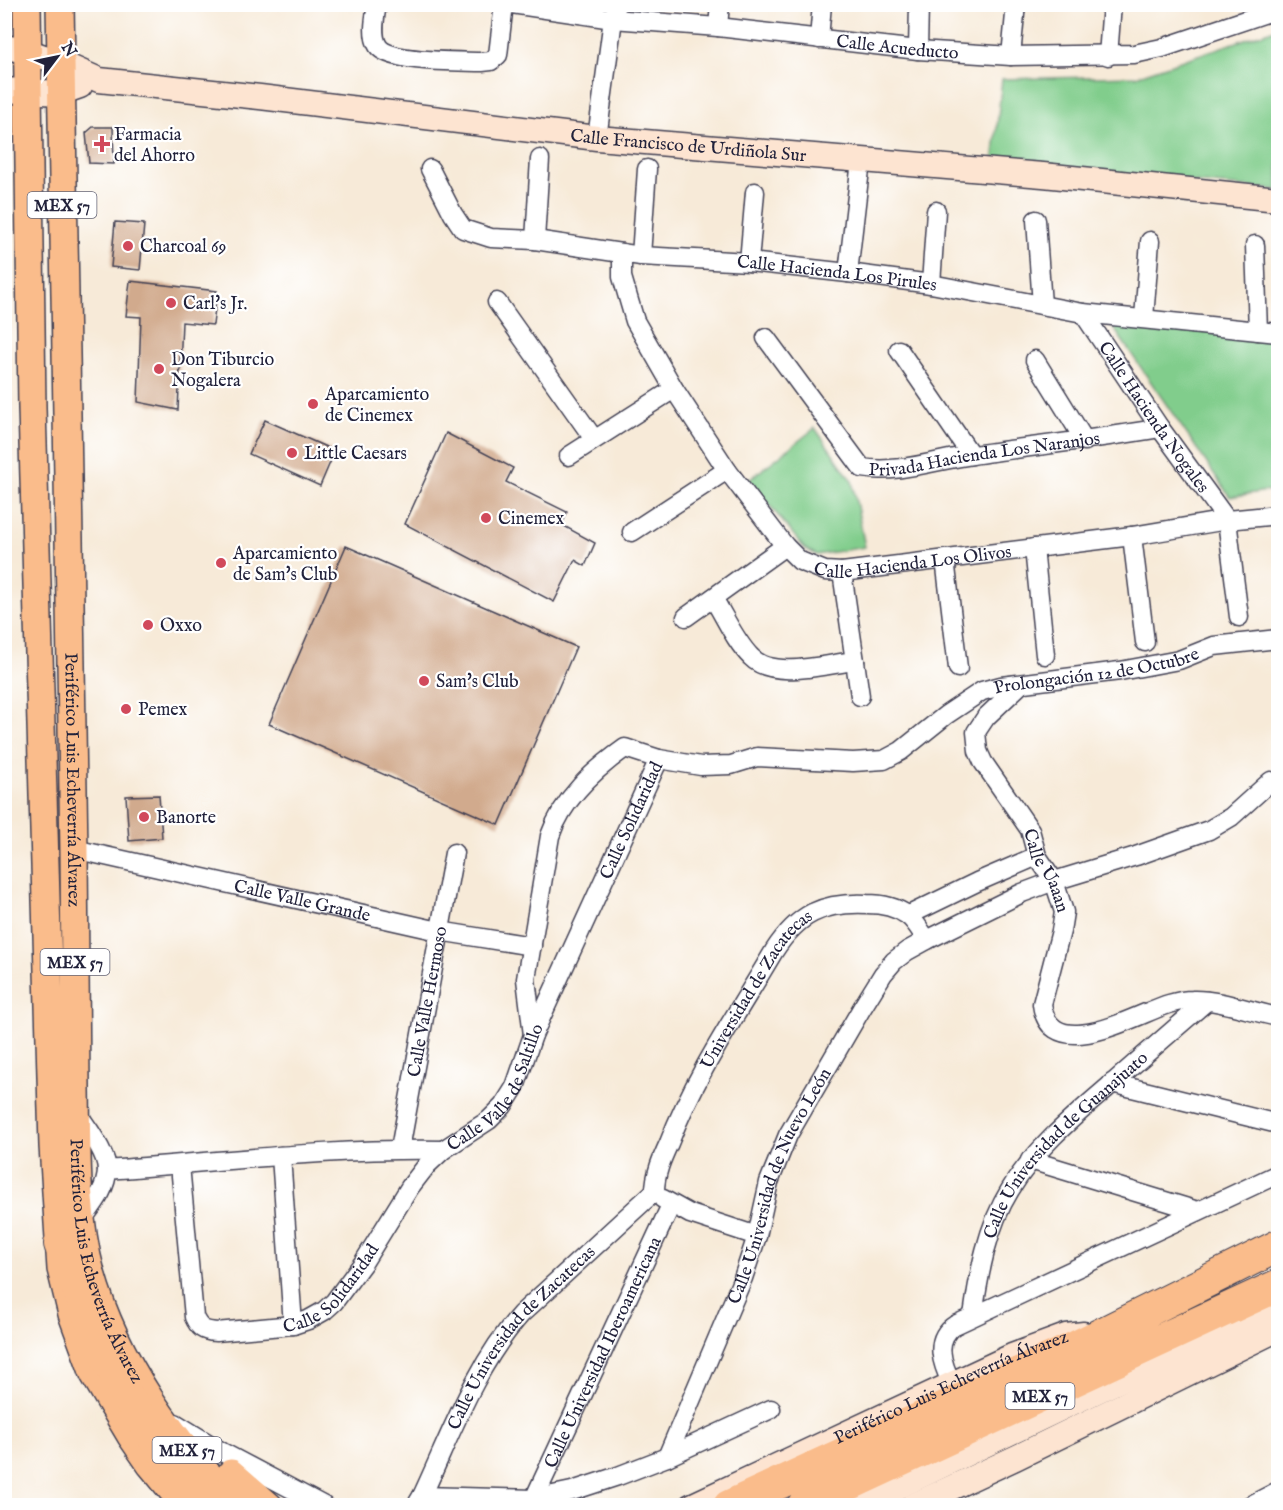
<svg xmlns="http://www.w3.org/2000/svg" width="1283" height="1510" viewBox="0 0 1283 1510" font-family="'IM FELL English',serif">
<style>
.green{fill:#81cd8c;stroke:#527864;stroke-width:1.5}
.building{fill:#d1aa8d}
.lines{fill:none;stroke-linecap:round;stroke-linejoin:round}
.street-casing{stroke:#424053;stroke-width:21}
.secondary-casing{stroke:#424053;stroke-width:27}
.primary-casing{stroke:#424053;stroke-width:30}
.highway-casing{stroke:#424053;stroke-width:34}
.street{stroke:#fff;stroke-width:18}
.secondary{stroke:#fde4d1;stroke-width:24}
.primary{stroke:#fabc8b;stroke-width:27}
.highway{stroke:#fabc8b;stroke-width:32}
.poi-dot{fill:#d1495b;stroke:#fff;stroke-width:2}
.labels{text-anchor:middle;stroke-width:4.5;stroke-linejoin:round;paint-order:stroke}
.shield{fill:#fff;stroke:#646476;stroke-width:1.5}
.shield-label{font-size:16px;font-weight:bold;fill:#22223b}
.street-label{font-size:18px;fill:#22223b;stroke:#fff}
.poi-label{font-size:18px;fill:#22223b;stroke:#fff;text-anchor:start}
</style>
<rect width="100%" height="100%" fill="#fff"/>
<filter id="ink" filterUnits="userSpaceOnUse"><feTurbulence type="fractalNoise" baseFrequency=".0167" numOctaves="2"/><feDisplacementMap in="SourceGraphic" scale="12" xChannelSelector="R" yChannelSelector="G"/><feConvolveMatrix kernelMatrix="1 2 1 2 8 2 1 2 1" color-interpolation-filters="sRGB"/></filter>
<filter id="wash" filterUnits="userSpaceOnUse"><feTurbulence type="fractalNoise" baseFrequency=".008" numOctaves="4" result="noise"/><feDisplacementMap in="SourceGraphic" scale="24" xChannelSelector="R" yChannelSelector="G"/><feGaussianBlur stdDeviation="1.35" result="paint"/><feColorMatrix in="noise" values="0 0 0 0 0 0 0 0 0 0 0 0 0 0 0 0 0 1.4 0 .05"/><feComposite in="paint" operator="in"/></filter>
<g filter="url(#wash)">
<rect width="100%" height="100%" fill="#f7ead8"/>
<path class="green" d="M1278,28V190L993,164L1002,79L1136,76Z
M1106,317L1278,337V489L1230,497Z
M815,428L852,481L865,547L817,555L805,549L749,480Z"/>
<g id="blocks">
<path class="building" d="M93,127H113L114,164L89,163L86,133Z
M115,222L144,224L140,270L111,267Z
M130,281L217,291L213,325L182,322L178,410L138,402L141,317L126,316Z
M265,420L335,451L320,486L249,454Z
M446,433L513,468L506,482L567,512L562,525L595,543L585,566L575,560L554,602L405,524Z
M346,546L576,647L499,825L269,724Z
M159,795L162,838L129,841L126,796Z"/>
</g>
</g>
<g filter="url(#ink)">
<use href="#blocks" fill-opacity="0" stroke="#424053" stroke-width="1.5"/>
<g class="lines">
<g class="street-casing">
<g id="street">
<path d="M377,4C375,17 371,35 378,46C389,63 460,61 482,62L491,61L498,55L504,4"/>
<path id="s1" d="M512,4L613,19L718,27L918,50L1011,56L1134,54L1162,48L1278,9"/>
<path d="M718,27L720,4"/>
<path d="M819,39L822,4"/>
<path d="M918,50L919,4"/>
<path d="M1011,56L1016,4"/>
<path d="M1108,56L1112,4"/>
<path d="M597,138L613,19L617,4"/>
<path id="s2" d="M430,169L453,214L463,229L491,238L535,240L641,256L749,262L848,273L931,284L1083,313L1278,333"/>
<path d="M1036,220L1042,305"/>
<path d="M535,240L540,159"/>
<path d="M1255,245L1258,331"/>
<path id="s3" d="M622,253V277L635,321L674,389L727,470L785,546L800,561L825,571L842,572L1132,536L1227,520L1278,515"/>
<path d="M641,256L647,169"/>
<path d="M749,262L755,192"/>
<path d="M848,273L861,161"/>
<path d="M931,284L936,211"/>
<path d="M497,302L594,439"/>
<path id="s4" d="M1083,313L1160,428L1227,520L1239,617"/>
<path d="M1144,318L1150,241"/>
<path id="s5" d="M766,338L862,468C898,474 936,460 972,455C1035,446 1098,439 1160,428"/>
<path d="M899,350L971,455"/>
<path d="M1035,360L1085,441"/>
<path d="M569,456L674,389"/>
<path d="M632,532L727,470"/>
<path d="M1132,536L1145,642"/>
<path d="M1034,548L1045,655"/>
<path d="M945,559L958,668"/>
<path d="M842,572L860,696"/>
<path d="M713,598C725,617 735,641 751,657C773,680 826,664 855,661"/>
<path d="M686,617L785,546"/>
<path id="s6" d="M1021,684L986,717L976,732L978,751L983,762L1030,830L1037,856L1054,881L1064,912L1061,931L1042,1004C1050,1067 1138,1013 1169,1004C1176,1002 1184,1000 1192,1000C1219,999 1252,1012 1278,1017"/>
<path id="s7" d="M74,849L439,931L532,946"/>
<path d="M909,915L977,882L1037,856"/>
<path id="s8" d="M533,1035L526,979L550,836C563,798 594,770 625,748L659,759L701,766L731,765L757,757L853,762L884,760L901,751L946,715L982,691L1001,686L1120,671L1179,660L1214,646L1278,639"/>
<path d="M1112,1083L1278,1124"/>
<path d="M76,1112C86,1125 107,1153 107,1170C107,1189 92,1206 82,1220"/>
<path id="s9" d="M400,1149L454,853"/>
<path d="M281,1156L293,1325"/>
<path d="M1030,1160L1198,1211"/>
<path id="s10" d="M180,1165L194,1317C199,1328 203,1331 216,1332L293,1325L308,1320L324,1311L334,1302L363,1263L410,1187L427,1165L443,1150L489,1120L503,1106L515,1087L533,1035L659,759"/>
<path d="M107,1170C219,1162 331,1148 443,1150"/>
<path id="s11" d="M655,1191C655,1174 662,1158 669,1143C695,1075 737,1014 774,951C798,914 822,902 867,904C880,904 896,907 907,915C915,920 921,932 927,940"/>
<path d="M663,1199L690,1214L757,1236"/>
<path id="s12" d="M973,1316C979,1273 987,1227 1010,1190C1034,1150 1072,1118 1107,1088C1140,1059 1173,1030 1207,1001"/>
<path d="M952,1384C942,1364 933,1339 955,1325L1278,1174"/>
<path d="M175,1423L222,1452L324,1506"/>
<path id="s13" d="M667,1457L743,1278L757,1236L769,1182L788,1135L862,1008L883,974L894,961L907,951L927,940L1022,893L1054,881L1136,856L1209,830L1231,817L1271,781"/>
<path d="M422,1496L534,1499L572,1491L618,1476L667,1457L771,1409"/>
<path id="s14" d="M534,1499L671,1205"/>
<path id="s15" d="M416,1506L422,1496C451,1434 475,1366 521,1314L655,1191"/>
<path d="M1249,1506L1278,1491"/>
</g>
</g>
<g class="secondary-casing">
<g id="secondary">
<path id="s16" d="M4,47L27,51L61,63L99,80L260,97L597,138L1043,175L1278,199"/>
<path d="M4,90L60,93L80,86"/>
<path id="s17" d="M691,1506L1012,1356L1066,1336L1084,1334"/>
<path d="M858,1506L1114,1383L1278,1310"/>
<path d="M912,1506L1015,1458L1278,1329"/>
</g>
</g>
<g class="primary-casing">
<g id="primary">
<path d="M27,4L32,408L53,1146L61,1269L72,1314L94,1374L131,1436L151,1465L185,1506"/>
<path id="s18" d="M60,4C64,287 71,570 74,853C75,931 76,1009 76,1087C77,1147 75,1215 91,1273C114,1356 176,1450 241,1506"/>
<path d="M231,1473L269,1506"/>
</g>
</g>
<g class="highway-casing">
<path id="highway" d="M60,1244C77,1285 92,1327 111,1366C137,1417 169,1464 208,1506
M729,1506L1069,1350L1278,1246
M803,1506L1277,1286"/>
</g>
<use href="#street" class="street"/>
<use href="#secondary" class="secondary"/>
<use href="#primary" class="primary"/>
<use href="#highway" class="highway"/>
</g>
</g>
<g class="poi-dot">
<path d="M99 135h6v6h6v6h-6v6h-6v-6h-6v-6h6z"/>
<circle cx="128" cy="246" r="6"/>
<circle cx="171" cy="303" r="6"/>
<circle cx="159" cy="369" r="6"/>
<circle cx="313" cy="404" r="6"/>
<circle cx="292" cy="453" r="6"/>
<circle cx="486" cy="518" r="6"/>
<circle cx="221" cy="563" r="6"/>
<circle cx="148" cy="625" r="6"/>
<circle cx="424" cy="681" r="6"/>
<circle cx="126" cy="709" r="6"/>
<circle cx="144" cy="817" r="6"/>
</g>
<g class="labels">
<g class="shield">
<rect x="27.5" y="192" width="69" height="26" rx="4.5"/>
<rect x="40.5" y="949" width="69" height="26" rx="4.5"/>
<rect x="1005.5" y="1383" width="69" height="26" rx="4.5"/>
<rect x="152.5" y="1437" width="69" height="26" rx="4.5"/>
</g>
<g class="shield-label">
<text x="62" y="211">MEX 57</text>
<text x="75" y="968">MEX 57</text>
<text x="1040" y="1402">MEX 57</text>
<text x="187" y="1456">MEX 57</text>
</g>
<g class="street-label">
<text dy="6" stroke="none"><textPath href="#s1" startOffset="388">Calle Acueducto</textPath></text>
<text dy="6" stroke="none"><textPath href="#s16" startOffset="694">Calle Francisco de Urdiñola Sur</textPath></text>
<text dy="6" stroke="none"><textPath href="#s2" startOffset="446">Calle Hacienda Los Pirules</textPath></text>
<text dy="6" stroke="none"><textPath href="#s4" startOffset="126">Calle Hacienda Nogales</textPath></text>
<text dy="6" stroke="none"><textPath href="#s5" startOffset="285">Privada Hacienda Los Naranjos</textPath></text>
<text dy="6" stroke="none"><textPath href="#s3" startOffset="477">Calle Hacienda Los Olivos</textPath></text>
<text dy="6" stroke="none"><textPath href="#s8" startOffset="818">Prolongación 12 de Octubre</textPath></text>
<text dy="6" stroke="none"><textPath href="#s18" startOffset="776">Periférico Luis Echeverría Álvarez</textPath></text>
<text dy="6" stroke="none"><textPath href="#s10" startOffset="882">Calle Solidaridad</textPath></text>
<text dy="6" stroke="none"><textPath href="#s6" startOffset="224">Calle Uaaan</textPath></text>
<text dy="6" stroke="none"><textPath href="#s7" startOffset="234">Calle Valle Grande</textPath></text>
<text dy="6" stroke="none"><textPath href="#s11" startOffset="228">Universidad de Zacatecas</textPath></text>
<text dy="6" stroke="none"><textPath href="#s9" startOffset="150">Calle Valle Hermoso</textPath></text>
<text dy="6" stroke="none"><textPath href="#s10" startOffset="579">Calle Valle de Saltillo</textPath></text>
<text dy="6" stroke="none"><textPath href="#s12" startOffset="202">Calle Universidad de Guanajuato</textPath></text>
<text dy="6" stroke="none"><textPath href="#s13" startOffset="294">Calle Universidad de Nuevo León</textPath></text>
<text dy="6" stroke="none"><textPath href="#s18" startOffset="1262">Periférico Luis Echeverría Álvarez</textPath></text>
<text dy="6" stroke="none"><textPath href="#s10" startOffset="312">Calle Solidaridad</textPath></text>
<text dy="6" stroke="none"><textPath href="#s15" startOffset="201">Calle Universidad de Zacatecas</textPath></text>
<text dy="6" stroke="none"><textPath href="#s14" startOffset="162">Calle Universidad Iberoamericana</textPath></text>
<text dy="6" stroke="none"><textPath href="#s17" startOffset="286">Periférico Luis Echeverría Álvarez</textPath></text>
</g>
<g class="poi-label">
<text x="114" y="140">Farmacia<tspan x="114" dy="21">del Ahorro</tspan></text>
<text x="140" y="252">Charcoal 69</text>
<text x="183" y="309">Carl's Jr.</text>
<text x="171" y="365">Don Tiburcio<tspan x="171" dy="21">Nogalera</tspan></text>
<text x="325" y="400">Aparcamiento<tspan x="325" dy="21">de Cinemex</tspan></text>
<text x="304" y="459">Little Caesars</text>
<text x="498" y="524">Cinemex</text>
<text x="233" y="559">Aparcamiento<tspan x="233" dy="21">de Sam's Club</tspan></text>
<text x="160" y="631">Oxxo</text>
<text x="436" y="687">Sam's Club</text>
<text x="138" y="715">Pemex</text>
<text x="156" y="823">Banorte</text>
</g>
</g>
<rect width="1283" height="1510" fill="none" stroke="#fff" stroke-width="24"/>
<g transform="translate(57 57) rotate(58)" stroke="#ffffff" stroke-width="4.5" paint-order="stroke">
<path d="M0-4.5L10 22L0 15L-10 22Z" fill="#22223b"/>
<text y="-9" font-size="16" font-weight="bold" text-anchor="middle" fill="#22223b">N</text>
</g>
</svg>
